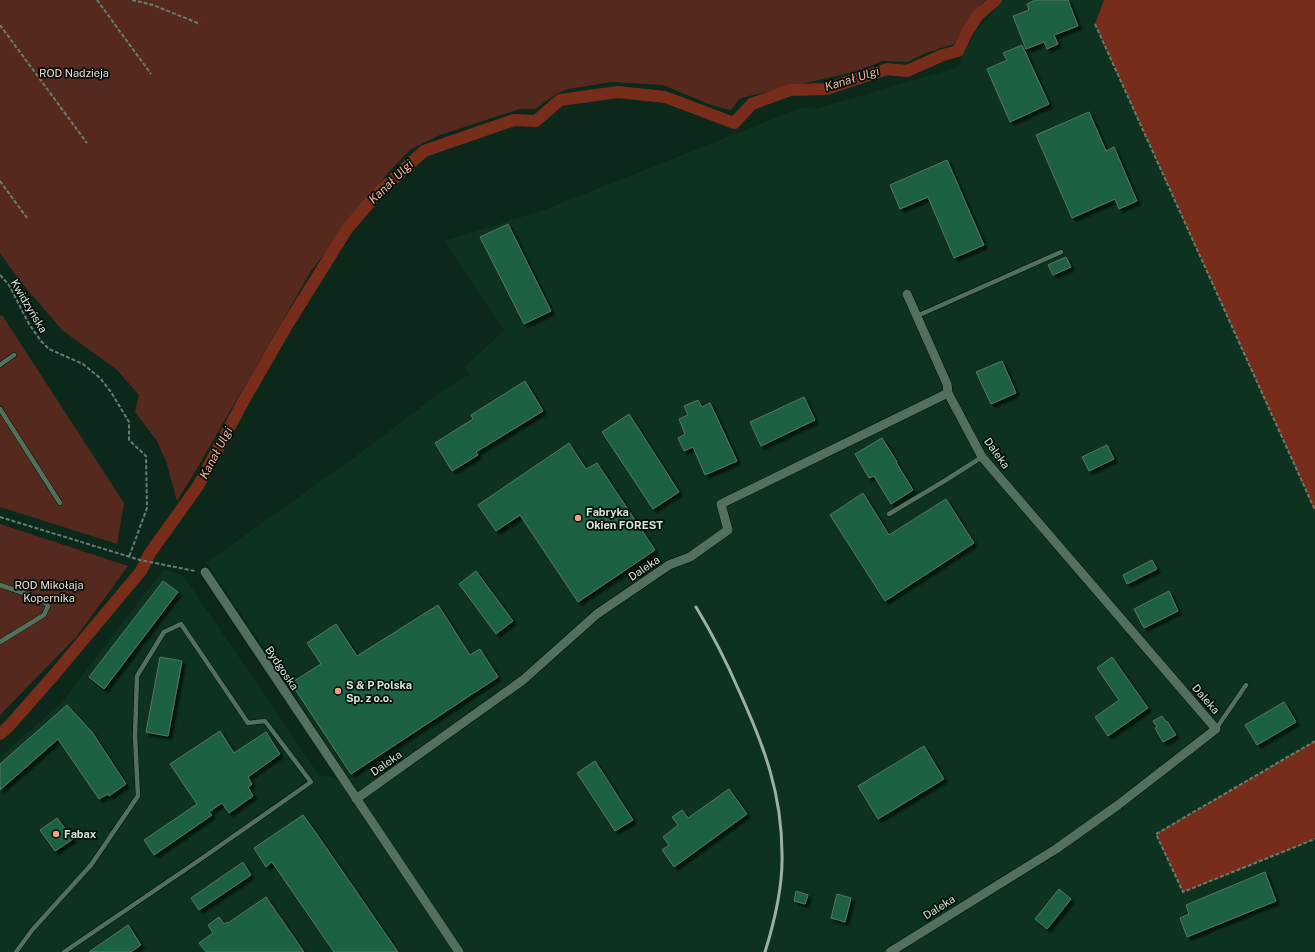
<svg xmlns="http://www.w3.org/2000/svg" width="1315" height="952" viewBox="0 0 1315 952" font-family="'Public Sans',sans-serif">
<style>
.built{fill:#0d3220}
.green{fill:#56291e}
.water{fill:#772d1a}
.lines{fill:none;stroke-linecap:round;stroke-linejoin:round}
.canal{stroke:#772d1a;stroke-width:12}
.building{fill:#1c6242;stroke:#597665;filter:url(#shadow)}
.lane-casing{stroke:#001005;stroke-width:5.5}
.street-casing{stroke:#001005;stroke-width:10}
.path{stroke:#667d71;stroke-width:2;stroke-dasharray:4 2;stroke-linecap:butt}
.lane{stroke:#53705f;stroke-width:4.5}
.street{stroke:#53705f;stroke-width:9}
.rail{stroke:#9db0a5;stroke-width:3}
.poi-dot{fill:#f49e88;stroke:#040e08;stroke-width:1.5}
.labels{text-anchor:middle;stroke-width:3.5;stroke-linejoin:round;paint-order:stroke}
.park-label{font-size:11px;fill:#f2dad4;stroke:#040e08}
.street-label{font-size:11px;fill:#d6e6dc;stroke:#040e08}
.poi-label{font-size:11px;font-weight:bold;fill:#d6e6dc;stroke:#040e08;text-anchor:start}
.water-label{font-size:12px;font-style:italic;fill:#f3b09e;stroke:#040e08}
</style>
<defs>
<filter id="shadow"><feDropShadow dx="3.5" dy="3.5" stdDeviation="1" flood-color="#0009"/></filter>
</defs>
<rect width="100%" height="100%" fill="#0c281a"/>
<path class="built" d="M1004,0H1104L1095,24L1315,510V741L1156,834L1183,892L1315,839V952H0V757L63,701L163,570L183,575L319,775L349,780L262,645L206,563L373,444L438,394L469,374L465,367L504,330L445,241L546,209L803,107L816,109L958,67L964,52L975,33Z"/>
<path class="green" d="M0,0H985L967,21L954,44L926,53L907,62L882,61L858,71L749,96L739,99L731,110L711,105L663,85L612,82L568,89L558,93L535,109H520L440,135L411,149L388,173L311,271L192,477L177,501L167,464L157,441L135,412L139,395L117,370L62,330L20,281L0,253Z
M2,315L124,503L117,544L0,507V316Z
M0,524L128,566L77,636L0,715Z"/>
<path class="water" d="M1104,0H1315V510L1095,24Z
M1315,741V839L1183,892L1156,834Z"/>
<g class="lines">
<path class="canal" d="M0,734L9,726L54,675L141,571L150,553L198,486L244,400L286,327L347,229L377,194L424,151L514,120L536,121L560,100L618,92L665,97L734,123L752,104L790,90L826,89L887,69L907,71L943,55L958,51L967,32L978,15L996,0"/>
</g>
<path class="building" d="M1035,0H1068L1078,26L1054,35L1058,44L1047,49L1044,42L1026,49L1013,16L1029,10L1027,4Z
M1022,45L1049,104L1010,122L987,69L1007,60L1003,53Z
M1089,112L1106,151L1114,147L1137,201L1119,209L1115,199L1072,218L1036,135Z
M947,160L984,245L954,258L928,197L900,209L890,185Z
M508,224L551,311L524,324L480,237Z
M1066,257L1071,267L1053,275L1048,265Z
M1002,361L1016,393L991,404L976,372Z
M525,381L543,411L476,452L478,455L452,471L435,443L473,419L471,415Z
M804,397L815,420L761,446L750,422Z
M698,400L702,407L710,403L737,461L705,475L693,447L684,451L678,438L685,434L679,419L688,415L684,406Z
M629,414L679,492L653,509L602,432Z
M882,438L897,462H896L913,490L891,504L874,476L869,478L855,454Z
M569,443L586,469L597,463L655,550L578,602L520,515L496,531L478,505Z
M1107,445L1114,459L1089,471L1082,457Z
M863,493L889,535L946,499L974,543L885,601L830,515Z
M1152,560L1157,569L1127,584L1123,575Z
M476,571L513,621L496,634L459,584Z
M163,581L178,592L104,689L89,677Z
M1169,591L1178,611L1144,628L1134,609Z
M438,605L470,655L480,649L498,677L351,774L291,683L321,664L307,643L336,624L357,656Z
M160,657L182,661L168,736L146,732Z
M1112,657L1148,708L1108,736L1095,717L1119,700L1097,668Z
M1284,702L1296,722L1257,745L1245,725Z
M67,705L92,732L126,784L109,796L108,794L99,799L58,739L0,790V764Z
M1162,716L1166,722L1167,721L1176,735L1163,742L1155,728L1157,727L1153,721Z
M220,731L234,753L266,732L280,754L248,777L252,784L248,787L253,796L229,813L222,803L209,812L212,815L154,855L144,840L197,804L170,764Z
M924,746L944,779L878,819L858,786Z
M595,761L633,820L615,831L577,773Z
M729,789L747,814L674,867L662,850L669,845L663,837L678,825L672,817L682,810L688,818Z
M303,815L316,833L398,952H334L272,862L266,867L254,848Z
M57,818L73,839L55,851L40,830Z
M243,862L251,875L199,910L191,898Z
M1265,872L1276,901L1187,937L1180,918L1189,914L1186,905Z
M1059,889L1071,899L1047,929L1035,919Z
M796,891L808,895L805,904L794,901Z
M837,894L851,898L845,922L831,918Z
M266,897L304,952H206L199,943L213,933L208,925L219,917L224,924L227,922L228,923Z
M128,925L141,945L131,952H89Z"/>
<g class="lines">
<g class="lane-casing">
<path id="lane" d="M917,316L1061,252
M0,365L14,355
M0,409L60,503
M889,514L946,480L982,457
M0,585L41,599L48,606L44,615L0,642
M1216,729L1246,685
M16,952L33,929L91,865L138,796L135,736L137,676L164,632L181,624L248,723L265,721L311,782L201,859L64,952"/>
</g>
<g class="street-casing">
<path id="street" d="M205,572L459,952
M356,799L523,680L597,614L669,565L690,557L728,530L721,504L948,393L947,384L907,294
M890,952L1056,849L1118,805L1216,729L982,457L948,393"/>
</g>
<path class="path" d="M97,0L151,74
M132,0L153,5L200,24
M1095,24L1315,510
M0,25L87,143
M0,181L27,218
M0,275L9,285L29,324L41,341L49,349L83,364L100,378L111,392L129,422V440L146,456L147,508L129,557
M0,517L140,560L195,571
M1315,741L1156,834L1183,892L1315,839"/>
<use href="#lane" class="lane"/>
<use href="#street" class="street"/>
<path class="rail" d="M696,607C713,635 727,663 740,693C764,746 782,794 782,854C783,887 775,920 765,952"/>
</g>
<g class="poi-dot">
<circle cx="578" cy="518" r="4"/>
<circle cx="338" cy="691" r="4"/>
<circle cx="56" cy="834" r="4"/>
</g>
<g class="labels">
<g class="park-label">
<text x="74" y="77">ROD Nadzieja</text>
<text x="49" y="589">ROD Mikołaja<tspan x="49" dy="13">Kopernika</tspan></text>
</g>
<g class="street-label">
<text transform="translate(29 306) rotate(59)" y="4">Kwidzyńska</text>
<text transform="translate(997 453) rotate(54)" y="4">Daleka</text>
<text transform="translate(644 568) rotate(-34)" y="4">Daleka</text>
<text transform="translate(282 668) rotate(56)" y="4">Bydgoska</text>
<text transform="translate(1206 699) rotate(49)" y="4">Daleka</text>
<text transform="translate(386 763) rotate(-35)" y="4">Daleka</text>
<text transform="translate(939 907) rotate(-32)" y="4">Daleka</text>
</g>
<g class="poi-label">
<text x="586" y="516">Fabryka<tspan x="586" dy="13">Okien FOREST</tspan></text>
<text x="346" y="689">S &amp; P Polska<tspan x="346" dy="13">Sp. z o.o.</tspan></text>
<text x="64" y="838">Fabax</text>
</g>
<g class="water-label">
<text transform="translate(852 79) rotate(-17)" y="4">Kanał Ulgi</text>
<text transform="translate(391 182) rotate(-44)" y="4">Kanał Ulgi</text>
<text transform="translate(216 453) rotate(-62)" y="4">Kanał Ulgi</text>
</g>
</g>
</svg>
